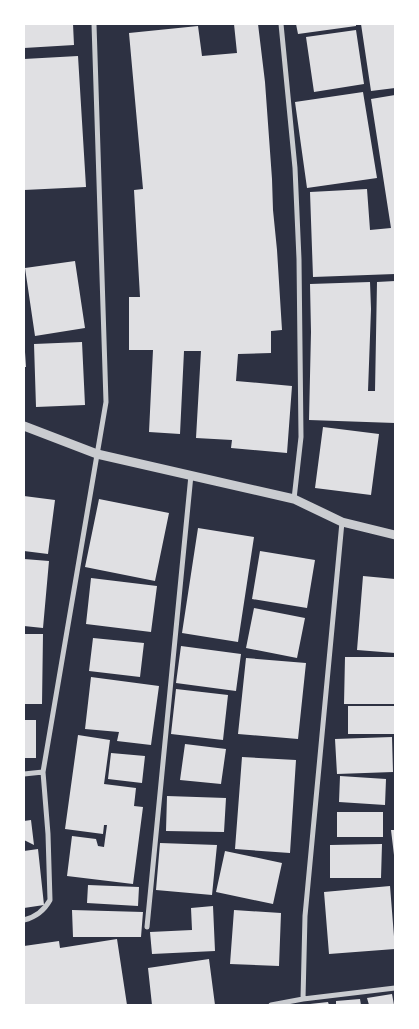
<svg xmlns="http://www.w3.org/2000/svg" width="419" height="1029" viewBox="0 0 419 1029" font-family="Raleway,sans-serif">
<style>
.building{fill:#e0e0e3}
.lines{fill:none;stroke-linecap:round;stroke-linejoin:round}
.minor{stroke:#caccd0;stroke-width:5}
.tertiary{stroke:#caccd0;stroke-width:9}
</style>
<rect width="100%" height="100%" fill="#2d3142"/>
<path class="building" d="M24,24H73L74,45L24,48Z
M234,24H258L265,82L272,179L273,210L277,250L282,330L271,331V353L238,354L236,381L292,386L287,453L231,448L232,440L196,438L201,351H184L180,434L149,432L153,350H129V297H140L134,190L143,189L129,33L198,26L202,56L237,53Z
M296,24H356V26L298,34Z
M361,24H395V88L371,91Z
M356,30L364,84L314,92L306,37Z
M78,56L86,187L24,190V59Z
M363,92L377,178L307,188L295,102Z
M395,95V274L313,277L310,192L367,189L370,230L391,228L371,99Z
M75,261L85,328L35,336L25,268Z
M395,281V423L309,420L311,332L310,284L370,282L371,309L368,391H375L377,282Z
M82,342L85,405L36,407L34,344Z
M24,352H25L26,367H24Z
M323,427L379,434L371,495L315,488Z
M24,496L55,500L48,554L24,551Z
M99,499L169,513L155,581L85,567Z
M198,528L254,537L238,642L182,633Z
M260,551L315,560L307,608L252,599Z
M24,559L49,561L43,628L24,626Z
M363,576L395,579V653L357,650Z
M91,578L157,586L151,632L86,624Z
M254,608L305,618L297,658L246,648Z
M24,634H43L42,704H24Z
M93,638L144,643L140,677L89,671Z
M181,646L241,654L236,691L176,683Z
M345,657H395V704H344Z
M246,658L306,663L298,739L238,734Z
M91,677L159,686L151,745L117,741L119,732L85,729Z
M176,689L228,695L223,740L171,734Z
M348,706H395V734H348Z
M24,720H36V758H24Z
M78,735L110,740L104,784L136,788L134,806L143,807L133,884L67,876L72,836L96,839L98,846L104,847L107,825H104L103,834L65,829Z
M392,737L393,772L337,774L335,739Z
M185,744L226,749L221,784L180,780Z
M111,753L145,756L142,783L108,779Z
M242,757L296,760L290,853L235,849Z
M340,776L386,779L385,805L339,802Z
M167,796L226,798L224,832L166,831Z
M337,812H383V837H337Z
M31,820L34,845L24,840V821Z
M391,830H395V855H394Z
M160,843L217,845L212,895L156,890Z
M382,844L381,878H330V845Z
M38,849L44,905L24,908V851Z
M225,851L282,863L273,904L216,892Z
M88,885L139,887L138,906L87,903Z
M390,886L395,949L329,954L324,892Z
M213,906L215,951L152,954L150,932L192,930L191,908Z
M72,910L143,912L141,937H73Z
M234,910L281,913L279,966L230,964Z
M117,939L127,1005H24V946L59,941L60,948Z
M209,959L215,1005H152L148,968Z
M392,994L394,1005H369L367,998Z
M360,999L361,1005H336V1001Z
M328,1002L329,1005H310V1004Z"/>
<g class="lines">
<path class="minor" d="M281,24L295,168L299,259L301,437L294,499
M24,774L43,772
M24,920C36,917 44,911 50,900L48,834L43,772L106,402L94,24
M147,927L191,475
M303,999L305,916L342,522
M271,1005L303,999L395,988"/>
<path class="tertiary" d="M24,426L97,454L294,499L342,522L395,535"/>
</g>
<rect width="419" height="1029" fill="none" stroke="#ffffff" stroke-width="50"/>
</svg>
